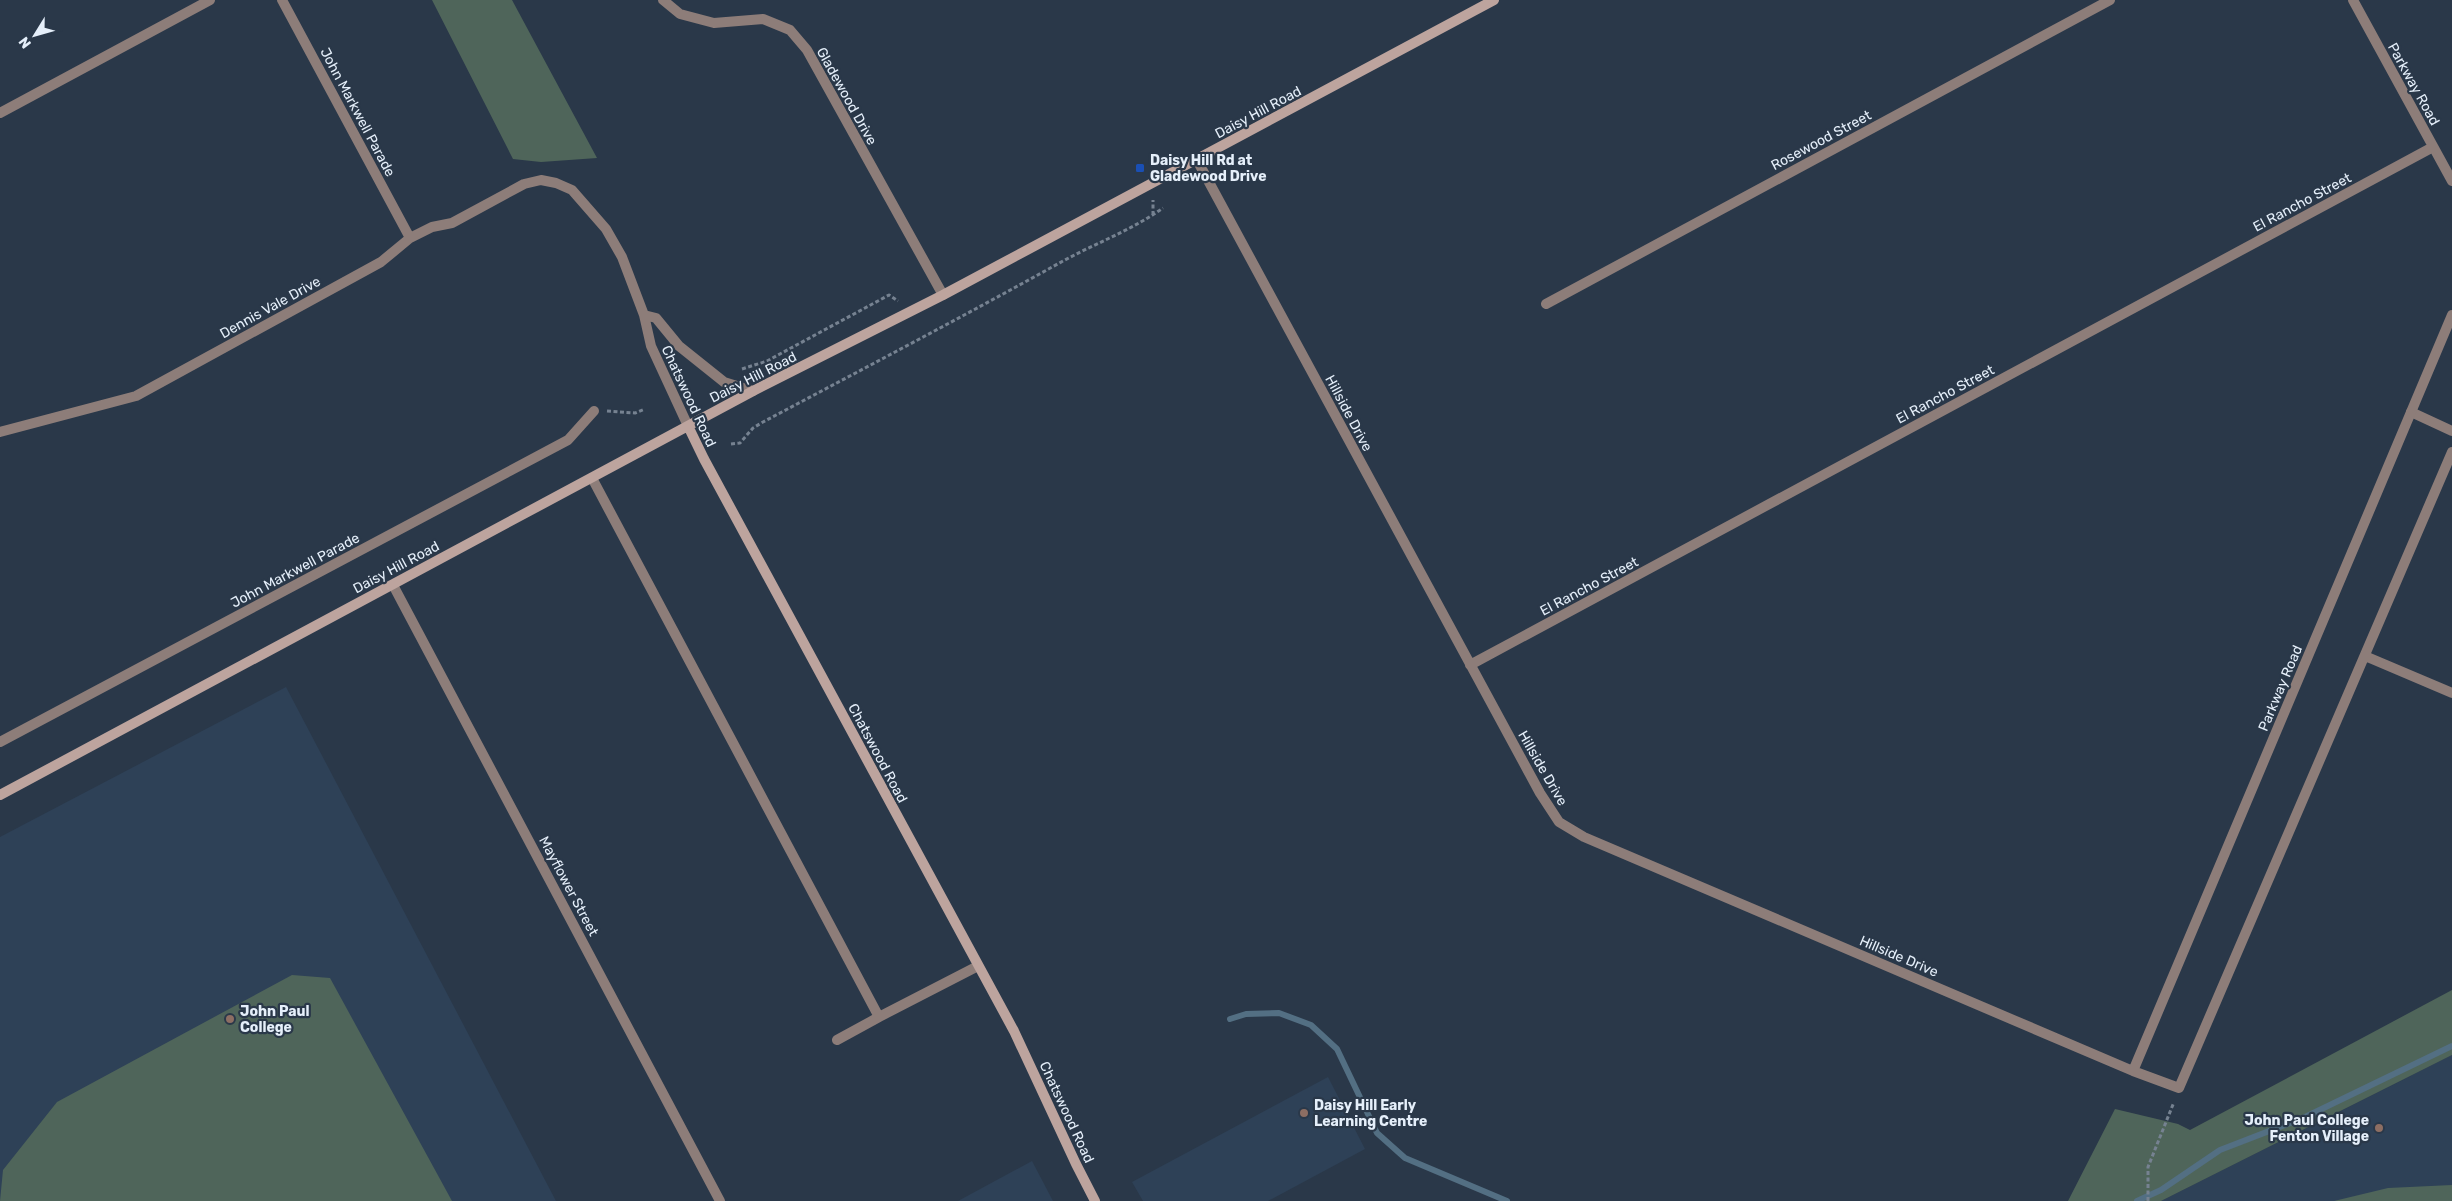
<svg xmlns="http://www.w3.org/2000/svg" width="2452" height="1201" viewBox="0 0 2452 1201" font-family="Rubik,sans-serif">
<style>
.built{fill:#2e4157}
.green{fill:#4f655a}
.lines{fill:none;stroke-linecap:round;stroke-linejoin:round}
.stream{stroke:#536f83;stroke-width:6}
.path{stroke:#768291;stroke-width:3;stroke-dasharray:4 2.5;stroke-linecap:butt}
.lane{stroke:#8d7d79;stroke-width:10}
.street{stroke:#8d7d79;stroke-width:10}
.secondary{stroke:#bda49e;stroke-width:10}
.transit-dot{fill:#1a4fb4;stroke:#2a3849;stroke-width:2}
.education-dot{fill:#8d6e63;stroke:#2a3849;stroke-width:2}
.labels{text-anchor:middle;stroke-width:4.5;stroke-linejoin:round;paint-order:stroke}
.street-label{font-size:14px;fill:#e5effa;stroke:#2a3849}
.poi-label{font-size:14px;font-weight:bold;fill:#e5effa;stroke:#2a3849;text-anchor:start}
</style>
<rect width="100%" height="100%" fill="#2a3849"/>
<path class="built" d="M286,687L556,1201H0V837Z
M2452,1055V1201H2161Z
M1328,1077L1365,1149L1268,1201H1143L1132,1182Z
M1032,1161L1053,1201H958Z"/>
<path class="green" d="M432,0H512L597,158L541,162L513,159Z
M292,975L330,978L452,1201H0L3,1170L57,1102Z
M2452,990V1055L2161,1201H2068L2115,1109L2178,1124L2190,1130Z
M2452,1185V1201H2334L2388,1188Z"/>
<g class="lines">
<path class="stream" d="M1230,1019L1246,1014L1279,1013L1311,1025L1337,1049L1377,1133L1405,1158L1507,1201
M2137,1201L2161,1190L2220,1150L2303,1118L2452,1046"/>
<path class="path" d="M1153,215V200
M742,369L767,361L889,295L898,301
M607,411L635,413L645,409
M731,444L740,443L753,428L763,422C863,369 964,316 1063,261C1096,243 1132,230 1163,208
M2148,1201V1167L2174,1102"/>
<path class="lane" d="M2411,412L2452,431"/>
<path class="street" d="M282,0L410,238
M663,0L680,14L714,23L763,19L790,30L807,50L943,295
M2353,0L2452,181
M0,113L210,0
M1197,160L1540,793L1559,822L1584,837L2133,1071L2179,1088L2452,452
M1546,304L2110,0
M644,315L656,318L679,346L724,382L753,391
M0,432L136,396L381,262L410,238L432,227L452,223L524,184L541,180L556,183L572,190L606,229L622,257L644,315L651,346L688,426
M592,478L879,1017L978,966
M393,585L720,1201
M2365,656L2452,693
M1470,665L2433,147
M0,742L568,440L594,411
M837,1040L879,1017
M2133,1071L2452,315"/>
<path class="secondary" d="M688,426L704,459L1014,1031L1076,1164L1095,1201
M0,795L753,391L943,295L1494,0"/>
</g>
<rect class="transit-dot" x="1135" y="163" width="10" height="10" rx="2.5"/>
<g class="education-dot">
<circle cx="230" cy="1019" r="5"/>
<circle cx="1304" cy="1113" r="5"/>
<circle cx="2379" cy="1128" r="5"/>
</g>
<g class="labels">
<g class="street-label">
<text transform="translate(2414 84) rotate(61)" y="5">Parkway Road</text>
<text transform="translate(847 96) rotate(61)" y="5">Gladewood Drive</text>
<text transform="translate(358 112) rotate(62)" y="5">John Markwell Parade</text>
<text transform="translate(1258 112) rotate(-28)" y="5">Daisy Hill Road</text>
<text transform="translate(1821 140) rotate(-28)" y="5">Rosewood Street</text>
<text transform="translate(2302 202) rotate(-28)" y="5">El Rancho Street</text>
<text transform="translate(270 307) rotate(-29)" y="5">Dennis Vale Drive</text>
<text transform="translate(753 377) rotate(-27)" y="5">Daisy Hill Road</text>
<text transform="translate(1945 394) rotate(-28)" y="5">El Rancho Street</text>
<text transform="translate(689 396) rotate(65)" y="5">Chatswood Road</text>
<text transform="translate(1349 413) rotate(62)" y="5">Hillside Drive</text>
<text transform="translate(396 567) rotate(-28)" y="5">Daisy Hill Road</text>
<text transform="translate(295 570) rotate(-28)" y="5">John Markwell Parade</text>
<text transform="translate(1589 586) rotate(-28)" y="5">El Rancho Street</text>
<text transform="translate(2280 688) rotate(-67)" y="5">Parkway Road</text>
<text transform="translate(878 753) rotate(62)" y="5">Chatswood Road</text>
<text transform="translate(1543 768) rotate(60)" y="5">Hillside Drive</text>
<text transform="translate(569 886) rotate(62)" y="5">Mayflower Street</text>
<text transform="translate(1899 956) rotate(23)" y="5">Hillside Drive</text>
<text transform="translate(1067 1112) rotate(65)" y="5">Chatswood Road</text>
</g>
<g class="poi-label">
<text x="1150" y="165">Daisy Hill Rd at<tspan x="1150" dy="16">Gladewood Drive</tspan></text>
<text x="240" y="1016">John Paul<tspan x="240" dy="16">College</tspan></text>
<text x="1314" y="1110">Daisy Hill Early<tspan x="1314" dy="16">Learning Centre</tspan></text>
<text x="2369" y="1125" text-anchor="end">John Paul College<tspan x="2369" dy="16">Fenton Village</tspan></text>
</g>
</g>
<g transform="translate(35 35) rotate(233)" stroke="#2a3849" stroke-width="4" paint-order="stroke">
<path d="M0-4L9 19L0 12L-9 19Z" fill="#e5effa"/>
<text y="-8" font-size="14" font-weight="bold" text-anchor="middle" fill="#e5effa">N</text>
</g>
</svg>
